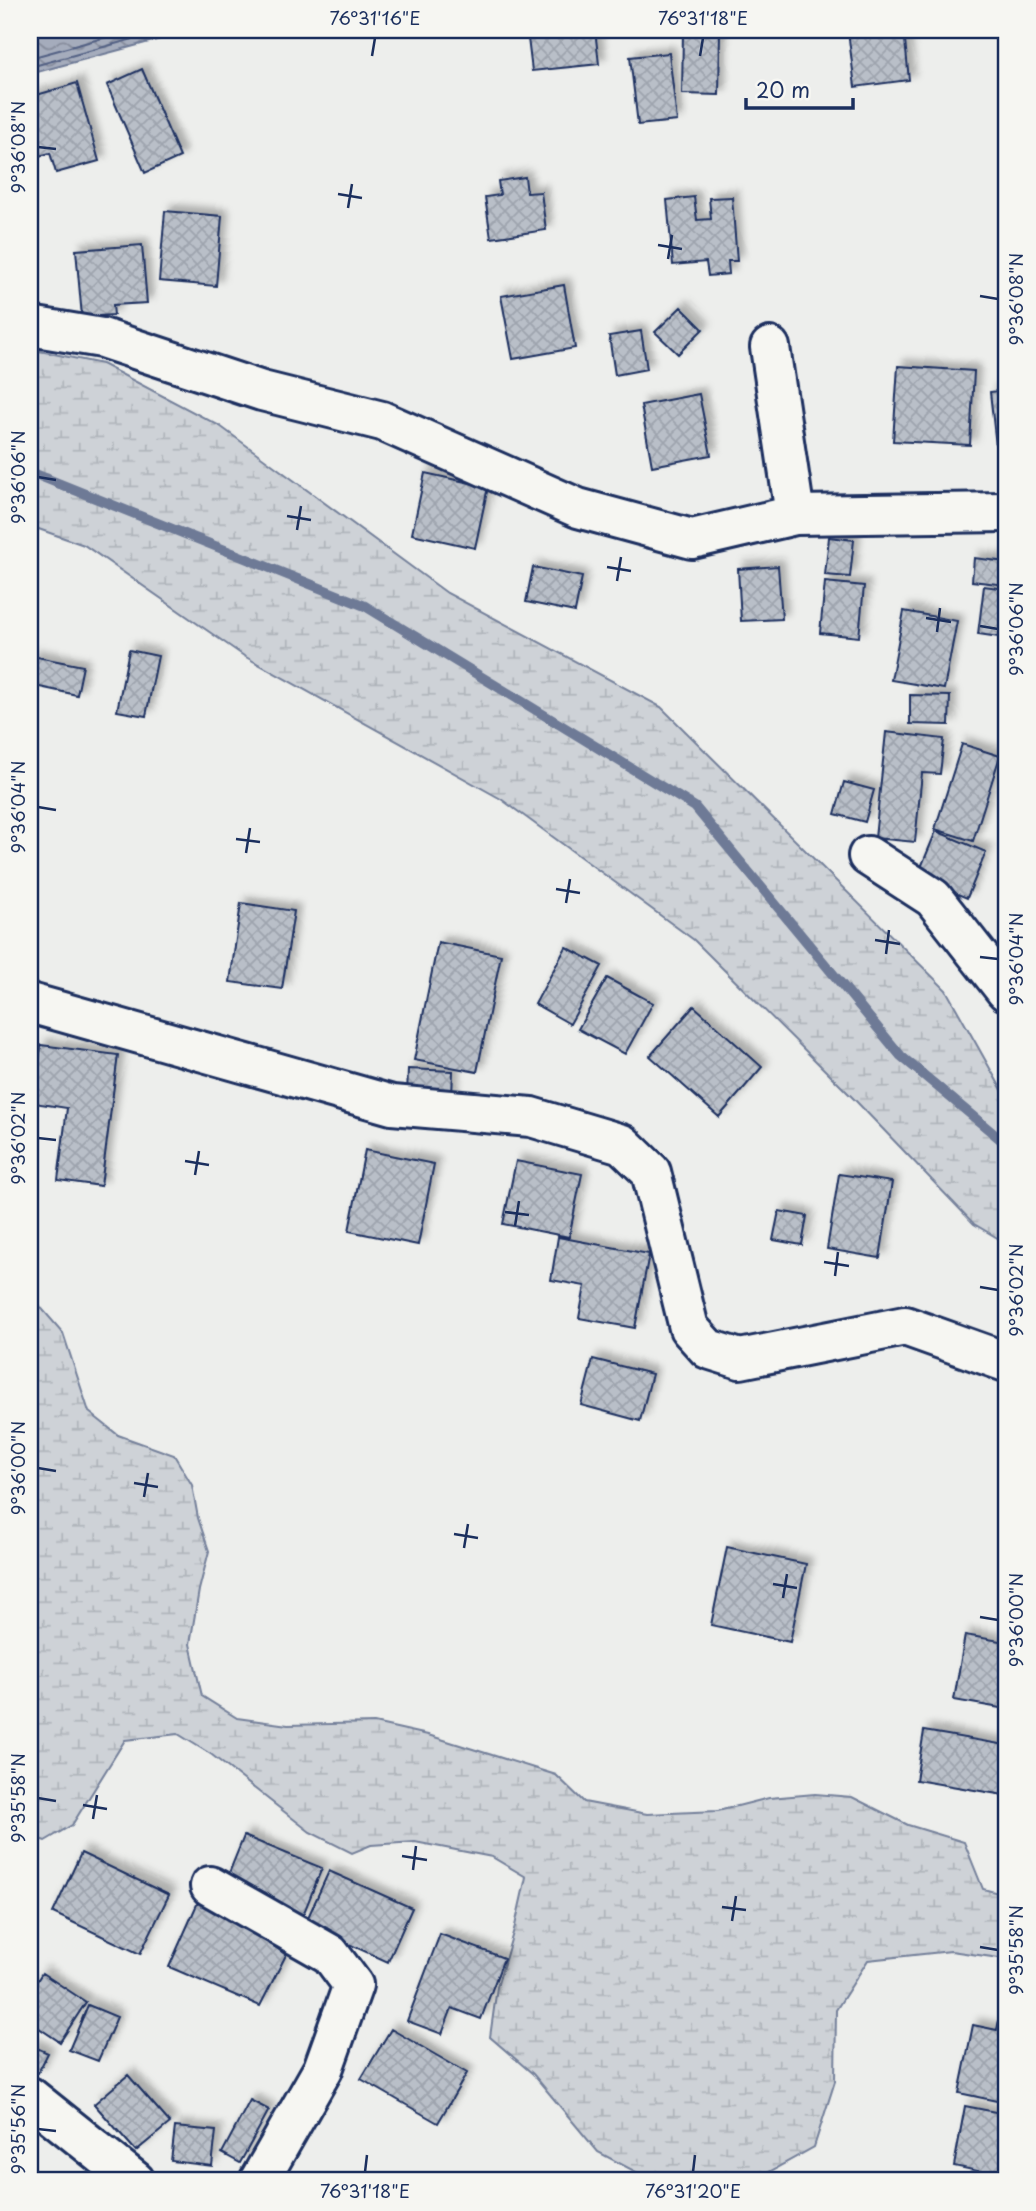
<svg xmlns="http://www.w3.org/2000/svg" width="1036" height="2211" viewBox="0 0 1036 2211" font-family="'Playpen Sans',sans-serif">
<style>
.wetland{fill:url(#wetland-marsh);stroke:#74809a;stroke-width:2}
.water{fill:url(#water-waves);stroke:#6e7a96;stroke-width:2}
.lines{fill:none;stroke-linecap:round;stroke-linejoin:round}
.shore{stroke:#526184;stroke-width:2}
.stream{stroke:#6e7a96;stroke-width:10}
.building{fill:url(#building-cross-hatch);stroke:#1b2f5e;stroke-width:2;filter:url(#shadow)}
.minor-casing{stroke:#1b2f5e;stroke-width:44}
.minor{stroke:#f6f6f2;stroke-width:38}
.ticks{fill:none;stroke:#1b2f5e;stroke-width:2.5}
.neatline{fill:none;stroke:#1b2f5e;stroke-width:2.5}
.ticks-label{font-size:18px;text-anchor:middle;fill:#1b2f5e}
</style>
<defs>
<pattern id="wetland-marsh" width="20" height="14" patternUnits="userSpaceOnUse" patternTransform="scale(1.75)"><rect width="20" height="14" fill="#ced2d7"/><path d="M1 5h8M5 5V1M11 12h8M15 12V8" fill="none" stroke="#b0b5bb"/></pattern>
<pattern id="water-waves" width="16" height="10" patternUnits="userSpaceOnUse" patternTransform="scale(1.75)"><rect width="16" height="10" fill="#a5acbc"/><path d="M0 5q4-4 8 0t8 0" fill="none" stroke="#868c9c"/></pattern>
<pattern id="building-cross-hatch" width="8" height="8" patternUnits="userSpaceOnUse" patternTransform="scale(1.75)"><rect width="8" height="8" fill="#b9bfc8"/><path d="M0 0l8 8M0 8l8-8" fill="none" stroke="#9ea4ae"/></pattern>
<filter id="shadow"><feDropShadow dx="6" dy="-6" stdDeviation="3.5" flood-color="#0004"/></filter>
</defs>
<rect width="100%" height="100%" fill="#edeeec"/>
<filter id="ink" filterUnits="userSpaceOnUse"><feTurbulence type="fractalNoise" baseFrequency=".0143" numOctaves="2"/><feDisplacementMap in="SourceGraphic" scale="14" xChannelSelector="R" yChannelSelector="G"/><feConvolveMatrix kernelMatrix="1 2 1 2 8 2 1 2 1" color-interpolation-filters="sRGB"/></filter>
<g filter="url(#ink)">
<path class="wetland" d="M30,349L102,364L220,426L447,593L661,707L946,990L1006,1097V1243L974,1224L854,1099L694,940L501,799L244,656L84,545L30,526Z
M30,1301L38,1304L63,1333L89,1412L118,1435L174,1455L192,1485L198,1518L209,1551L199,1590L190,1644L202,1696L237,1718L288,1725L374,1723L428,1735L556,1775L584,1802L647,1814L718,1811L769,1798L815,1794L852,1797L908,1825L964,1842L983,1889L1006,1895V1959L951,1951L868,1960L836,2010L835,2081L814,2147L753,2181H653L598,2152L533,2074L490,2037L497,1987L515,1926L526,1877L492,1857L415,1842L371,1845L352,1853L310,1832L212,1755L178,1734L125,1740L72,1825L45,1841L30,1836Z"/>
<path class="water" d="M30,30H194L30,74Z"/>
<g class="lines">
<path class="shore" d="M30,58L132,30
M30,67L166,30"/>
<path class="stream" d="M30,472L365,606L695,807L901,1056L1006,1144"/>
</g>
<path class="building" d="M527,30H595L599,64L532,71Z
M683,30H720L719,95L682,94Z
M904,30L909,80L855,87L848,31Z
M669,53L677,121L638,125L630,57Z
M142,69L180,157L145,173L107,85Z
M77,83L99,161L56,173L50,153L39,156L30,123V97Z
M525,177L527,193L541,192L546,230L491,238L485,197L500,195L498,181Z
M694,197L697,220L711,219L709,198L732,197L737,261H728L729,274L708,276L706,262L673,265L667,200Z
M165,211L222,216L216,286L159,281Z
M142,245L147,303L113,305L114,315L82,317L76,250Z
M564,285L575,348L513,359L501,296Z
M681,307L703,329L678,354L655,332Z
M641,331L647,369L615,375L609,336Z
M898,366L974,371L970,445L893,441Z
M1006,390V490L1001,491L990,392Z
M699,394L711,455L652,466L641,405Z
M425,473L488,487L475,548L412,534Z
M829,537L854,540L850,577L825,575Z
M974,558L1006,562V585L972,581Z
M778,566L782,619L741,621L738,569Z
M533,567L582,577L575,612L526,602Z
M825,582L864,586L859,637L820,633Z
M984,586L1006,589V638L978,634Z
M904,611L957,621L944,689L891,680Z
M129,650L158,656L146,716L117,711Z
M32,656L83,666L77,695L30,685Z
M910,695L950,696L949,725L910,724Z
M886,732L944,739L940,774L922,773L915,842L875,838Z
M962,744L1000,756L973,841L935,829Z
M844,782L874,790L865,822L835,814Z
M936,831L986,852L967,898L917,877Z
M241,903L294,911L282,989L230,982Z
M438,942L501,955L477,1072L414,1060Z
M566,947L602,966L570,1024L535,1004Z
M607,978L653,1003L625,1054L578,1029Z
M694,1006L762,1067L719,1117L650,1056Z
M41,1045L118,1055L101,1186L58,1180L67,1108L34,1103Z
M408,1069L453,1071L452,1097L407,1095Z
M365,1150L434,1164L418,1245L349,1231Z
M516,1161L582,1174L569,1237L503,1224Z
M839,1174L892,1182L880,1258L827,1249Z
M779,1211L807,1216L802,1245L773,1240Z
M558,1237L649,1254L635,1328L579,1318L585,1286L551,1280Z
M593,1359L652,1374L640,1421L581,1405Z
M727,1547L806,1564L790,1642L711,1625Z
M965,1635L1006,1642V1709L954,1700Z
M924,1731L1006,1745V1779L1004,1795L916,1780Z
M244,1836L322,1868L303,1915L225,1883Z
M81,1853L169,1895L140,1954L53,1913Z
M329,1871L412,1908L388,1962L305,1924Z
M202,1893L286,1955L260,2006L169,1967Z
M440,1934L504,1958L481,2019L452,2008L442,2034L407,2021Z
M42,1973L86,2002L60,2042L30,2022V1992Z
M88,2005L117,2017L98,2061L69,2050Z
M1002,2005L1006,2006V2103L959,2093L973,2025L997,2030Z
M391,2029L467,2073L438,2123L361,2079Z
M30,2045L48,2053L38,2073L30,2070Z
M128,2075L170,2123L136,2151L94,2104Z
M250,2100L269,2110L240,2163L222,2153Z
M965,2106L1006,2114V2177L954,2166Z
M175,2127L216,2131L212,2166L171,2161Z"/>
<g class="lines">
<g class="minor-casing">
<path id="minor" d="M30,326L102,338L262,391L382,421L578,508L692,539L795,515L1006,512
M770,347L795,515
M868,856L933,898L1006,991
M30,1003L392,1105L531,1117L622,1144L651,1172L689,1328L708,1349L740,1359L905,1326L1006,1362
M210,1886L330,1954L353,1985L323,2069L259,2181
M30,2097L135,2181"/>
</g>
<use href="#minor" class="minor"/>
</g>
</g>
<path class="ticks" d="M372,56L375,38M700,56L703,38M38,147L56,149M338,194L362,198M348,208L352,184M658,245L682,249M668,259L672,235M980,296L998,299M38,477L56,480M287,516L311,520M297,530L301,506M607,567L631,571M617,581L621,557M926,618L951,622M980,626L998,629M937,632L940,608M38,807L56,810M236,839L260,842M246,853L250,828M556,889L580,893M566,903L570,879M875,940L900,944M886,954L889,930M980,957L998,959M38,1138L56,1140M185,1161L209,1165M195,1175L199,1151M505,1212L529,1215M515,1226L519,1201M824,1262L849,1266M835,1276L838,1252M980,1287L998,1290M38,1468L56,1471M134,1483L158,1487M144,1497L148,1473M454,1534L478,1538M464,1548L468,1524M773,1584L797,1588M783,1598L787,1574M980,1617L998,1620M38,1798L56,1801M83,1805L107,1809M93,1819L97,1795M402,1856L427,1860M413,1870L416,1846M722,1907L746,1910M732,1921L736,1896M980,1947L998,1950M38,2129L56,2131M365,2172L367,2155M693,2172L695,2155"/>
<rect width="1036" height="2211" fill="none" stroke="#f6f6f2" stroke-width="77"/>
<path d="M746 98v10h107v-10" fill="none" stroke="#1b2f5e" stroke-width="3.5"/>
<text x="756" y="98" font-size="21" fill="#1b2f5e" stroke="#f6f6f2" stroke-width="5" paint-order="stroke">20 m</text>
<rect x="38" y="38" width="960" height="2134" class="neatline"/>
<g class="ticks-label">
<text x="375" y="25">76°31'16"E</text>
<text x="703" y="25">76°31'18"E</text>
<text transform="translate(19 147) rotate(-90)" y="6">9°36'08"N</text>
<text transform="translate(1017 299) rotate(-90)" y="6">9°36'08"N</text>
<text transform="translate(19 477) rotate(-90)" y="6">9°36'06"N</text>
<text transform="translate(1017 629) rotate(-90)" y="6">9°36'06"N</text>
<text transform="translate(19 807) rotate(-90)" y="6">9°36'04"N</text>
<text transform="translate(1017 959) rotate(-90)" y="6">9°36'04"N</text>
<text transform="translate(19 1138) rotate(-90)" y="6">9°36'02"N</text>
<text transform="translate(1017 1290) rotate(-90)" y="6">9°36'02"N</text>
<text transform="translate(19 1468) rotate(-90)" y="6">9°36'00"N</text>
<text transform="translate(1017 1620) rotate(-90)" y="6">9°36'00"N</text>
<text transform="translate(19 1798) rotate(-90)" y="6">9°35'58"N</text>
<text transform="translate(1017 1950) rotate(-90)" y="6">9°35'58"N</text>
<text transform="translate(19 2129) rotate(-90)" y="6">9°35'56"N</text>
<text x="365" y="2198">76°31'18"E</text>
<text x="693" y="2198">76°31'20"E</text>
</g>
</svg>
